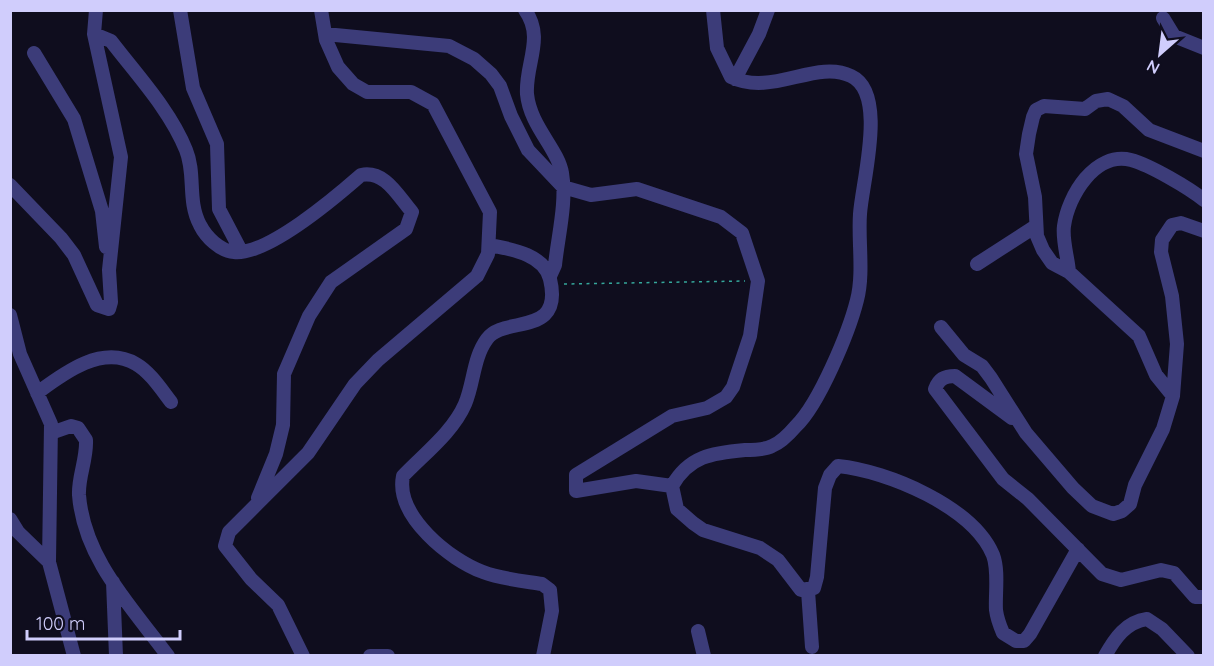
<svg xmlns="http://www.w3.org/2000/svg" width="1214" height="666" viewBox="0 0 1214 666" font-family="Quicksand,sans-serif">
<style>
.lines{fill:none;stroke-linecap:round;stroke-linejoin:round}
.path{stroke:#35a79b;stroke-width:1.5;stroke-dasharray:3 4.5;stroke-linecap:butt}
.minor{stroke:#3c3c79;stroke-width:14}
</style>
<rect width="100%" height="100%" fill="#0f0d1e"/>
<g class="lines">
<path class="path" d="M564,284L745,281"/>
<path class="minor" d="M180,10L193,88L217,144L219,209L241,251
M525,10C545,38 525,64 527,94C530,126 558,149 562,173C567,202 558,236 555,265L550,276
M713,10L717,48L731,77C772,97 816,59 851,76C888,93 862,182 860,214C858,241 864,273 857,300C849,332 819,404 796,426C790,433 780,443 772,446C764,450 753,450 745,450C712,453 689,456 672,486L677,509L693,523L703,530L760,548L778,560L801,590L814,588L817,577L825,488L830,475L838,466C888,471 973,507 993,555C999,571 995,594 996,610C997,618 1000,626 1003,633L1016,641H1024L1030,634L1078,549
M1163,18L1174,36L1204,48
M94,34L111,41C137,75 170,110 186,150C196,174 187,201 200,225C206,237 220,251 234,252C267,256 337,196 361,175C385,170 398,196 412,212L406,229L331,282L309,316L284,374L283,425L276,454L258,498
M325,34L449,46L474,59L491,74L500,86L511,116L528,150L563,187L591,195L637,189L721,217L742,233L758,281L750,336L733,387L726,397L707,408L672,416L576,475V491L636,481L672,486
M34,53L74,119L102,211L106,247
M735,79L759,34L768,10
M10,185L61,238L74,255L97,305L109,309L111,302L109,270L121,157L94,34L96,10
M490,245C510,249 544,254 550,279C564,338 504,315 487,339C473,358 474,383 465,404C453,432 424,454 403,476C395,516 450,560 483,572C501,579 523,581 542,584L550,590L552,611L543,656
M977,264L1036,226
M1069,272C1068,258 1062,240 1064,226C1068,196 1095,151 1131,160C1150,165 1189,188 1204,200
M10,315L20,354L51,424L49,562L74,656
M941,327L964,355L982,366L991,378L1026,433L1073,488L1092,506L1113,514L1122,511L1130,504L1135,485L1163,429L1173,396L1177,344L1172,296L1161,252L1162,240L1172,225L1181,223L1204,231
M37,393C64,373 102,344 136,364C150,372 161,389 171,402
M1173,396L1156,375L1139,336L1069,272L1052,263L1043,250L1037,236L1035,197L1026,154L1029,134L1033,117L1036,110L1044,106L1085,109L1096,101L1108,99L1123,106L1149,130L1204,151
M1012,418L955,376C944,376 939,379 935,389L1003,479L1028,499L1102,574L1121,580L1161,570L1174,573L1195,597H1204
M51,433L71,426L78,428L86,440C87,459 78,477 79,495C84,559 131,606 168,656
M10,519L18,532L49,562
M113,582L116,656
M808,591L812,647
M698,631L704,656
M303,656L278,605L251,579L225,546L229,532L308,453L355,384L378,360L477,276L488,254L490,212L433,104L411,92H367L353,84L338,67L326,40L321,10
M370,656H388
M1105,656C1115,638 1126,622 1147,619L1162,629L1188,656"/>
</g>
<rect width="1214" height="666" fill="none" stroke="#d0cdfc" stroke-width="24"/>
<g transform="translate(1160 54) rotate(208)" stroke="#0f0d1e" stroke-width="4.5" paint-order="stroke">
<path d="M0-4.5L10 22L0 15L-10 22Z" fill="#d0cdfc"/>
<text y="-9" font-size="16" font-weight="bold" text-anchor="middle" fill="#d0cdfc">N</text>
</g>
<path d="M27 630v9h153v-9" fill="none" stroke="#d0cdfc" stroke-width="3"/>
<text x="36" y="630" font-size="18" fill="#d0cdfc" stroke="#0f0d1e" stroke-width="4.5" paint-order="stroke">100 m</text>
</svg>
